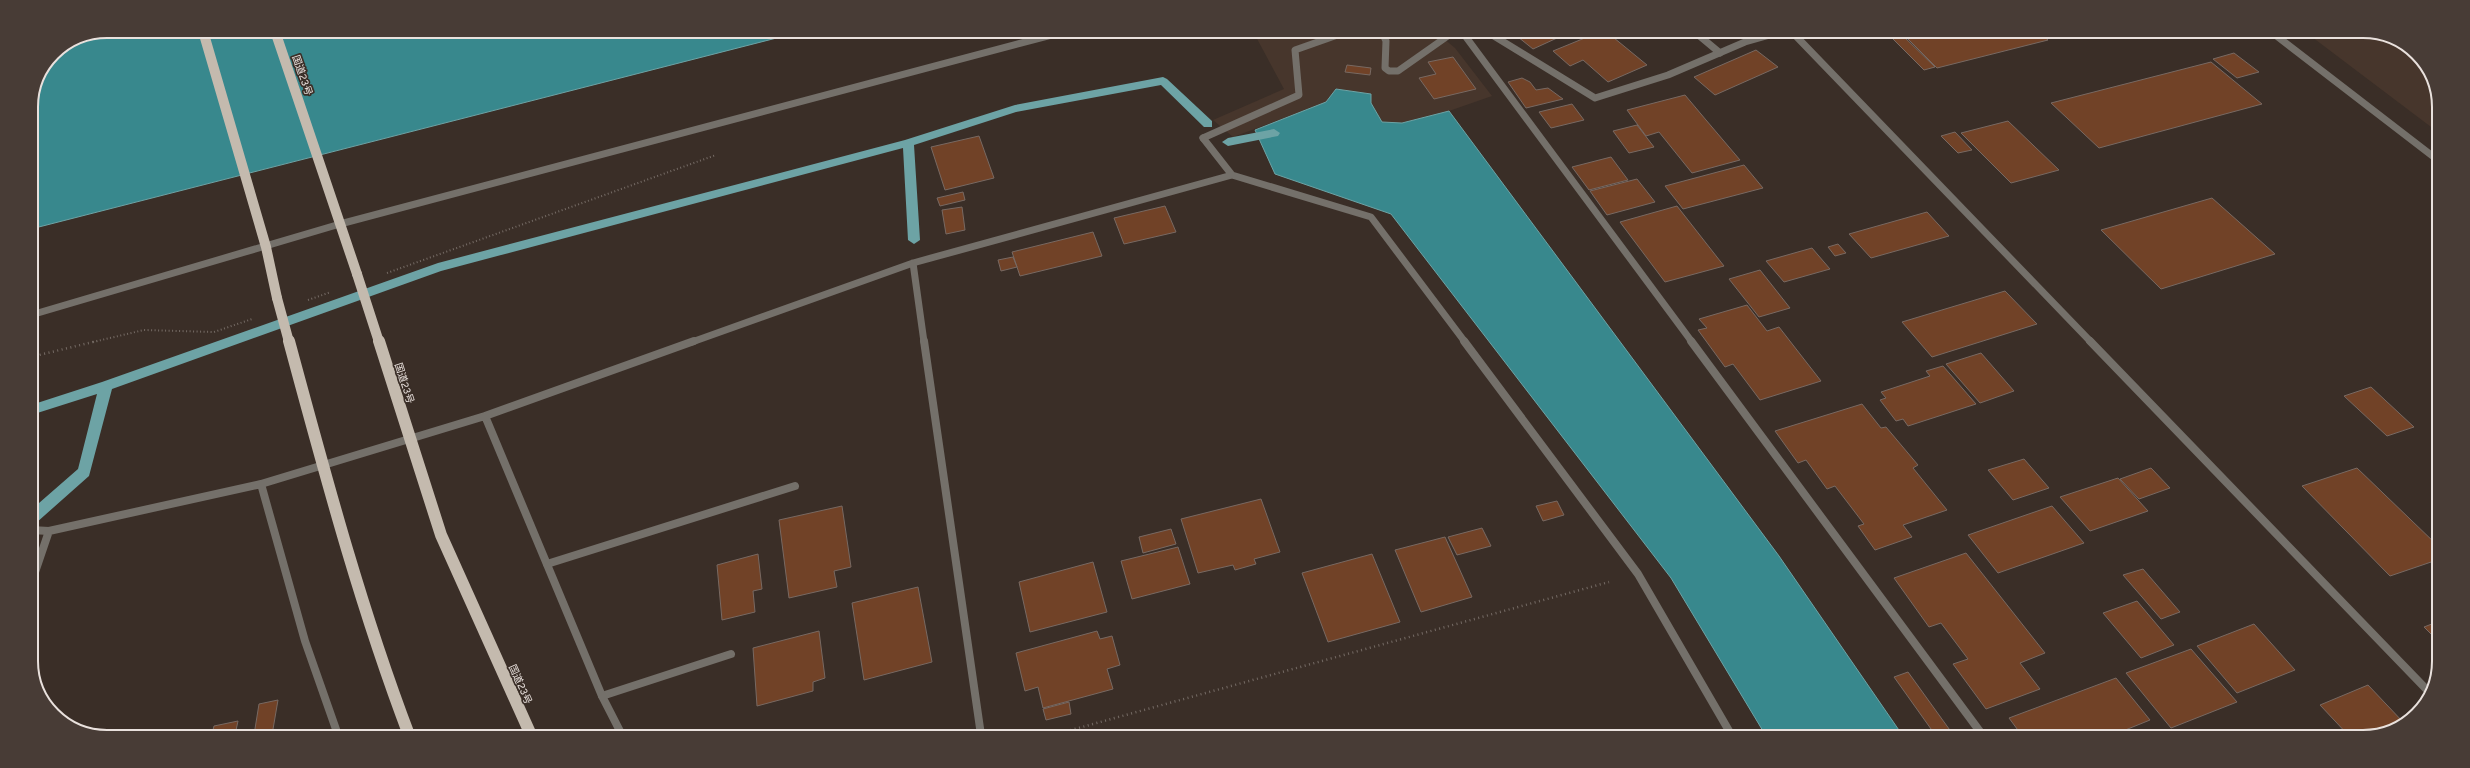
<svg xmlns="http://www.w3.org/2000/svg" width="2470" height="768" viewBox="0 0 2470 768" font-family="Overpass,'Noto Sans JP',sans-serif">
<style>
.built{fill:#47362c}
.water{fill:#38888d;stroke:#6da3a5}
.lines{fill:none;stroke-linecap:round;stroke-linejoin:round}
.stream{fill:#6da3a5;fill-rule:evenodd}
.building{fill:#714227;stroke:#786962}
.path-far1{stroke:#756b65;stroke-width:2;stroke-dasharray:1 2.5;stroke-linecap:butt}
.path{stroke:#756b65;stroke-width:2.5;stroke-dasharray:1 3.5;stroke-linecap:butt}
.service-far1{stroke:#74706a;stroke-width:7}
.service{stroke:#74706a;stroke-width:8}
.minor-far1{stroke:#74706a;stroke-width:7}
.minor{stroke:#74706a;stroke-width:8}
.tertiary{stroke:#74706a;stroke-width:7}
.trunk{stroke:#c4baae;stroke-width:10}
.trunk-bridge-far1{stroke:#c4baae;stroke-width:10}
.trunk-bridge{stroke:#c4baae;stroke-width:12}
.labels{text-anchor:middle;stroke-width:3.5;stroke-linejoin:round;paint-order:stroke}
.street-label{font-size:10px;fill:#e9e1dd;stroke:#3a2e27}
.rim{fill:none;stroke:#e9e1dd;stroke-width:2}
</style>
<rect width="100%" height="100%" fill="#3a2e27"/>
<path class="built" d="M1262,32L1437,33L1455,48L1492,96L1449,111L1402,123L1382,122L1371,103L1370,94L1336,89L1327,102L1233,137L1213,120L1284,89L1255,35Z
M2308,34H2383L2423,61L2439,102V133Z"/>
<path class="water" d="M107,31L800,32L31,229V107L37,78L53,53L78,37Z
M1336,89L1371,94V103L1382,122L1402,123L1449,111L1779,556L1903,736H1766L1671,578L1391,214L1275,174L1255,130L1326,102Z"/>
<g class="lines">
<path class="stream" d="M1163,77L1167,79L1212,121V127H1204L1161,85L1016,112L914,145L920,240L914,244L908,240L903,148L441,271L112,389L89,476L36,523L31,525V510L78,469L97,394L31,415V405L102,382L438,263L905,140L1015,105Z
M1274,129L1280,133L1278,136L1228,146L1222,142L1228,138Z"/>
</g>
<path class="building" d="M1513,33H1568L1533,49Z
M1597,33H1608L1647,65L1608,82L1583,60L1570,66L1553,51Z
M1887,33H1900L1935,67L1924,70Z
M1902,33H2040L2048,40L1937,68Z
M1756,50L1778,67L1715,95L1694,77Z
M2234,53L2259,72L2237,78L2213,59Z
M1453,57L1476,89L1434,99L1419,78L1436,74L1428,62Z
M2211,62L2262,104L2099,148L2051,103Z
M1347,65L1371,68L1370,75L1345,72Z
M1522,78L1530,82L1536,90L1548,88L1563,99L1526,108L1508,82Z
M1685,95L1706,120L1740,160L1692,173L1659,132L1646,136L1627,110Z
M1572,104L1584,120L1551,128L1539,112Z
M2008,121L2059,170L2011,183L1961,133Z
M1637,125L1654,147L1629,153L1613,131Z
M1955,132L1972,150L1958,153L1941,136Z
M979,136L994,178L945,190L931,147Z
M1611,157L1628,180L1589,190L1572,167Z
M1744,165L1763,188L1683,209L1665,186Z
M1637,179L1655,202L1607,215L1590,191Z
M963,192L965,200L940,206L937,198Z
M2212,198L2275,254L2161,289L2101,230Z
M1165,206L1176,232L1124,244L1114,218Z
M1677,206L1724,266L1665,282L1620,222Z
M962,207L965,230L946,234L942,210Z
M1927,212L1949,236L1871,258L1849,234Z
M1093,232L1102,256L1020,276L1012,252Z
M1838,244L1846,253L1835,256L1828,247Z
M1812,248L1830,269L1784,282L1766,261Z
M1013,257L1017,267L1001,271L998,260Z
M1760,270L1790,308L1759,317L1729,279Z
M2005,291L2037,324L1932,357L1902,322Z
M1747,305L1767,331L1779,327L1821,381L1760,400L1733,364L1725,367L1698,330L1707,328L1699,319Z
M1981,353L2014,391L1980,403L1946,364Z
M1943,366L1976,404L1908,426L1903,419L1896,421L1880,400L1886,398L1881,392L1930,376L1926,371Z
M2371,387L2414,427L2387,436L2344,396Z
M1862,404L1881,428L1886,427L1918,465L1913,468L1947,510L1903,525L1912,537L1875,550L1858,526L1864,524L1835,486L1827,489L1806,460L1798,463L1775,431Z
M2024,459L2049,488L2013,500L1988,470Z
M2151,468L2170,488L2139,499L2120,479Z
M2357,468L2437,545V560L2390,576L2302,486Z
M2118,478L2148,511L2090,531L2060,497Z
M1261,499L1280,552L1254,559L1256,564L1235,570L1233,565L1198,573L1181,519Z
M1557,501L1564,515L1543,521L1536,506Z
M842,506L851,567L834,571L837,587L789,598L779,520Z
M2052,506L2084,543L1998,573L1968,535Z
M1482,528L1491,546L1457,555L1448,537Z
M1171,529L1176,544L1143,553L1139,537Z
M1445,537L1472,597L1421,612L1395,550Z
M1178,547L1190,584L1132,599L1121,561Z
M1966,553L2045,653L2020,663L2040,689L1986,709L1953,664L1968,659L1941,623L1929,627L1894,578Z
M758,554L762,589L753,591L755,612L722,620L717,565Z
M1372,554L1400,622L1328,642L1302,573Z
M1093,562L1107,612L1030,632L1019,582Z
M2143,569L2180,612L2161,619L2123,575Z
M918,587L932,662L864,680L852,603Z
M2137,601L2174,645L2141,658L2103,613Z
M2437,622V640L2424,627Z
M2254,624L2295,670L2237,693L2197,646Z
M819,631L825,678L813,682V691L757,706L753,648Z
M1097,631L1100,639L1112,636L1120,665L1107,669L1113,689L1043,708L1038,687L1025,691L1016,653Z
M2191,649L2237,702L2171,728L2126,673Z
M1908,672L1952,733L1936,736L1894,677Z
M2116,678L2150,720L2108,737H2023L2009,718Z
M2368,685L2404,723L2363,737H2350L2320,705Z
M278,700L272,735H254L259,704Z
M1069,702L1071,714L1046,720L1043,709Z
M238,721L235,735L212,734L214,726Z"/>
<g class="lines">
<path class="path-far1" d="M387,273L716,155
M308,300L331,292
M93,342L144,330L214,332L252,319"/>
<path class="path" d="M31,357L97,341
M1053,735L1609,582"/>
<path class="service-far1" d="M1382,32L1386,41L1385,68L1389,71H1398L1452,33
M1696,33L1720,53
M1203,138L1299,95L1295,50L1346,32"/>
<path class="service" d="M547,564L795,486
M602,696L731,654"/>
<path class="minor-far1" d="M1463,33L1692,342
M1489,33L1595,98L1668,75L1745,42L1777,33
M1793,33L2091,342
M2274,34L2439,161
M1203,138L1232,175L1371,217L1465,342
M340,224L1063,32
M913,263L924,342
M692,342L913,263L1232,175"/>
<path class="minor" d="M924,341L981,735
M1464,341L1638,574L1732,736
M1691,341L1984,737
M2090,341L2429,692
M485,416L694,341
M261,484L305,641L338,735
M31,530L49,531
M31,584L49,531L261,484L485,416L602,696L622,735"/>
<path class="tertiary" d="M31,315L340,224"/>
<path class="trunk" d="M203,31L266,247L277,298
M275,31L357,274"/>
<path class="trunk-bridge-far1" d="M357,274L379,342
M277,298L289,342"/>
<path class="trunk-bridge" d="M289,341C325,474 360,606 409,735
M379,341L441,535L531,735"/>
</g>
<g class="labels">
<g class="street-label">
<text transform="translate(303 75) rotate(71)" y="4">国道23号</text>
<text transform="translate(405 383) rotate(72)" y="4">国道23号</text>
<text transform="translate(521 684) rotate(66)" y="4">国道23号</text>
</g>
</g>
<path d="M0 0H2470V768H0ZM107 38H2363A69 69 0 0 1 2432 107V661A69 69 0 0 1 2363 730H107A69 69 0 0 1 38 661V107A69 69 0 0 1 107 38Z" fill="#483c36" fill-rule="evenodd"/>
<path class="rim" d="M107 38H2363A69 69 0 0 1 2432 107V661A69 69 0 0 1 2363 730H107A69 69 0 0 1 38 661V107A69 69 0 0 1 107 38Z"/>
</svg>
